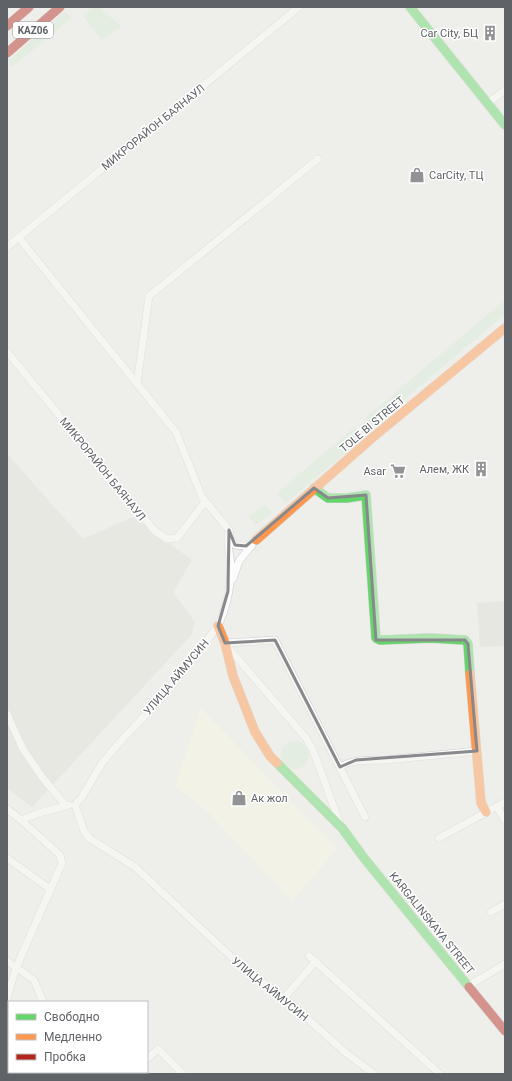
<svg xmlns="http://www.w3.org/2000/svg" width="512" height="1081" viewBox="0 0 512 1081" font-family="Roboto,sans-serif">
<style>
.commercial{fill:#f6f5e5}
.industrial{fill:#dfdfdb}
.education{fill:#deded8}
.green{fill:#d8ead8}
.lines{fill:none;stroke-linecap:round;stroke-linejoin:round}
.street-casing{stroke:#cbcccc;stroke-width:8}
.fast-casing{stroke:#cbcbcc;stroke-width:10}
.slow-casing{stroke:#cbcbcc;stroke-width:10}
.jam-casing{stroke:#cbcbcc;stroke-width:10}
.street{stroke:#fcfcfc;stroke-width:7}
.fast{stroke:#63d668;stroke-width:9}
.slow{stroke:#ff974d;stroke-width:9}
.jam{stroke:#b3261e;stroke-width:9}
.marked{fill:none;stroke:#87898c;stroke-width:3;stroke-linejoin:round}
.labels{text-anchor:middle;stroke-width:3;stroke-linejoin:round;paint-order:stroke}
.shield{fill:#fff;stroke:#8f9195;stroke-width:1}
.shield-label{font-size:10px;font-weight:bold;fill:#5f6267}
.poi-label{font-size:11px;fill:#5f6267;stroke:#fff;text-anchor:end}
.street-label{font-size:11px;fill:#5f6267;stroke:#fff}
</style>
<rect width="100%" height="100%" fill="#eeeeea"/>
<path class="commercial" d="M201,708L337,849L292,901L206,810L175,786Z"/>
<path class="industrial" d="M7,454L83,539L133,517L192,560L173,592L195,622L192,634L32,807L7,788Z"/>
<path class="education" d="M505,601V646L480,647L477,603Z"/>
<path class="green" d="M92,7H99L121,26L102,40L83,16Z
M65,11L71,18L11,68L9,60Z
M505,300V314L372,427L364,419Z
M355,427L364,437L286,503L277,493Z
M265,505L272,513L255,525L249,516Z
M281 755a14 14 0 1 1 28 0a14 14 0 1 1-28 0Z"/>
<g class="lines">
<g class="street-casing">
<path id="street" d="M488,103L505,90
M19,238L176,432L202,497L229,530L231,539L235,545L246,546L256,540
M7,247L299,7
M7,352L155,531L167,539L177,538L205,502
M137,384L149,296L318,159
M233,579L239,561L252,545
M225,643L275,640L365,817
M226,645L306,738L313,750L340,824
M7,714L23,749L42,777L66,806
M340,767C355,758 369,761 385,760C416,757 447,754 477,751
M75,805L84,831L89,838L135,867L239,964L290,1003L346,1053L374,1074
M75,805L82,797L102,763L119,743L167,692L218,626C226,609 231,587 231,567C231,557 227,546 228,535
M497,807L505,820
M7,809L21,820L39,813L69,805
M439,838L505,802
M7,858L50,889
M491,912L505,904
M309,956L440,1074
M7,961L34,980L43,1002
M468,986L505,964
M7,998L16,968L62,863L60,855L21,820
M284,998L316,961
M147,1059L158,1049L183,1074
M68,1072L70,1074
M131,1074L134,1072"/>
</g>
<g class="fast-casing">
<path id="fast" d="M410,7L505,125
M314,488L328,498H347L366,495L376,638L380,640L430,638L465,640L468,644L470,674
M277,763L342,828L364,858L469,987"/>
</g>
<g class="slow-casing">
<path id="slow" d="M256,540L372,438L505,328
M218,626L225,643L233,676L255,732L270,756L277,763
M470,674L481,803L486,812"/>
</g>
<g class="jam-casing">
<path id="jam" d="M7,26L29,7
M7,53L60,7
M469,987L505,1031"/>
</g>
<use href="#street" class="street"/>
<use href="#fast" class="fast"/>
<use href="#slow" class="slow"/>
<use href="#jam" class="jam"/>
</g>
<path d="M0 0H512V1081H0ZM314,488L328,498L366,495L376,640H465L468,644L477,751L356,760L340,767L275,640L225,643L218,626L228,591L229,530L235,545L246,546Z" fill="#eeeeea" fill-opacity=".55" fill-rule="evenodd"/>
<path class="marked" d="M314,488L328,498L366,495L376,640H465L468,644L477,751L356,760L340,767L275,640L225,643L218,626L228,591L229,530L235,545L246,546Z"/>
<defs>
<g id="building-bare" transform="scale(1.2)"><path d="M-4-6H4V6H1V3H-1V6H-4ZM-2.5-4.3h1.7v1.8h-1.7ZM.8-4.3h1.7v1.8H.8ZM-2.5-1h1.7V.8h-1.7ZM.8-1h1.7V.8H.8Z" fill="#919395" stroke="#fff" stroke-width="2.5" paint-order="stroke"/></g>
<g id="shop-bare" transform="scale(1.2)"><path d="M-5-2.5h2.3a2.7 3.5 0 0 1 5.4 0H5L5.5 6h-11ZM-1.5-2.5h3a1.5 2.3 0 0 0-3 0Z" fill="#919395" stroke="#fff" stroke-width="2.5" paint-order="stroke"/></g>
<g id="supermarket-bare" transform="scale(1.2)"><path d="M-6-5.5h2.5l.6 2H6L4.5 2H-2.5L-4.4-4H-6ZM-1.5 3.2a1.3 1.3 0 1 0 .1 0ZM3 3.2a1.3 1.3 0 1 0 .1 0Z" fill="#919395" stroke="#fff" stroke-width="2.5" paint-order="stroke"/></g>
</defs>
<g fill-rule="evenodd">
<use href="#building-bare" x="490" y="33"/>
<use href="#shop-bare" x="417" y="175"/>
<use href="#building-bare" x="481" y="469"/>
<use href="#supermarket-bare" x="398" y="471"/>
<use href="#shop-bare" x="239" y="798"/>
</g>
<g class="labels">
<rect class="shield" x="13" y="22" width="40" height="16" rx="3"/>
<g class="shield-label">
<text x="33" y="34">KАZ06</text>
</g>
<g class="poi-label">
<text x="478" y="37">Car City, БЦ</text>
<text x="429" y="179" text-anchor="start">CarCity, ТЦ</text>
<text x="469" y="473">Алем, ЖК</text>
<text x="386" y="475">Asar</text>
<text x="251" y="802" text-anchor="start">Ак жол</text>
</g>
<g class="street-label">
<text transform="translate(153 127) rotate(-39)" y="4">МИКРОРАЙОН БАЯНАУЛ</text>
<text transform="translate(372 424) rotate(-40)" y="4">TOLE BI STREET</text>
<text transform="translate(103 469) rotate(51)" y="4">МИКРОРАЙОН БАЯНАУЛ</text>
<text transform="translate(176 677) rotate(-50)" y="4">УЛИЦА АЙМУСИН</text>
<text transform="translate(432 923) rotate(51)" y="4">KARGALINSKAYA STREET</text>
<text transform="translate(270 989) rotate(39)" y="4">УЛИЦА АЙМУСИН</text>
</g>
</g>
<rect width="512" height="1081" fill="none" stroke="#5f6267" stroke-width="16"/>
<rect x="8" y="1001" width="140" height="72" fill="#ffffff" stroke="#bfc0c2"/>
<rect x="16" y="1014" width="20" height="6" fill="#63d668" stroke="#bfc0c2"/>
<text x="44" y="1021" font-size="12" fill="#5f6267">Свободно</text>
<rect x="16" y="1034" width="20" height="6" fill="#ff974d" stroke="#bfc0c2"/>
<text x="44" y="1041" font-size="12" fill="#5f6267">Медленно</text>
<rect x="16" y="1054" width="20" height="6" fill="#b3261e" stroke="#bfc0c2"/>
<text x="44" y="1061" font-size="12" fill="#5f6267">Пробка</text>
</svg>
